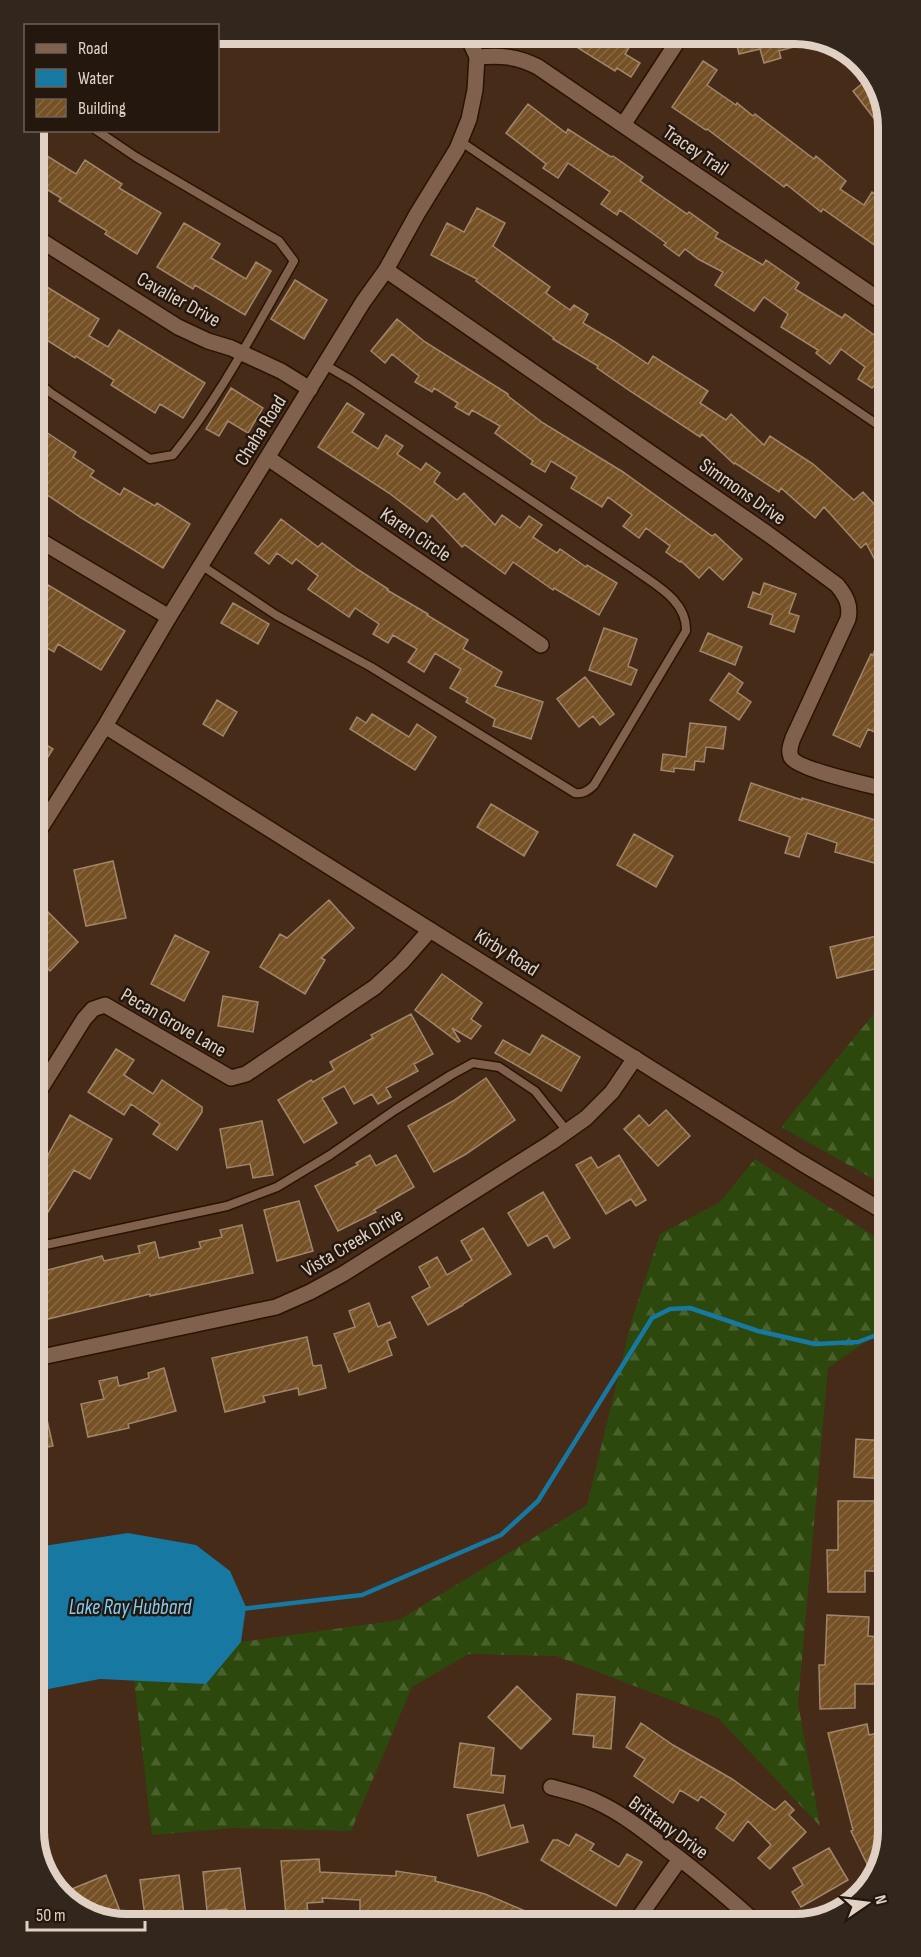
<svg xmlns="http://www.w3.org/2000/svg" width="921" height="1957" viewBox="0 0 921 1957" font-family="'Sofia Sans Condensed',sans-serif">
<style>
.forest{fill:url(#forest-firs)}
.water{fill:#1778a1}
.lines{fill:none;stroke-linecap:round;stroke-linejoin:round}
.stream{stroke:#1778a1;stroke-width:4.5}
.building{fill:url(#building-hatch);stroke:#a0866b;stroke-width:1.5}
.lane-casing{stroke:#2b1202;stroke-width:11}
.street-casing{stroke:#2b1202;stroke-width:18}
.secondary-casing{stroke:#2b1202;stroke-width:18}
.lane{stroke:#80614d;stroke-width:8}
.street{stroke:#80614d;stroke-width:15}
.secondary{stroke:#80614d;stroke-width:15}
.labels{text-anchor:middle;stroke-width:5;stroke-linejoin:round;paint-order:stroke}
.street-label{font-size:20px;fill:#e1d0c4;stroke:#23170e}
.water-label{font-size:21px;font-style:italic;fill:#7fcdf6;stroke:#23170e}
.rim{fill:none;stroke:#e1d0c4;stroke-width:8}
</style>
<defs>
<pattern id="forest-firs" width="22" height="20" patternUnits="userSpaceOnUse" patternTransform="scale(1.5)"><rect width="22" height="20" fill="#2c480c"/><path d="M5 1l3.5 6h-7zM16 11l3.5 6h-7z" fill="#4a612e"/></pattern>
<pattern id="building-hatch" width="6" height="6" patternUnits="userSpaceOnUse" patternTransform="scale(1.5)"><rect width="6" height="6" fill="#765125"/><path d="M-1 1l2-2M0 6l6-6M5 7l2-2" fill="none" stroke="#896943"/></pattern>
</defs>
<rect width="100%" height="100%" fill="#452b18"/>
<path class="forest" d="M886,999V1186L781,1127Z
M755,1159L886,1244L887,1327L828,1368L798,1703L820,1826L718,1718L556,1656L469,1654L412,1687L351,1831L234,1828L152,1835L134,1680L206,1684L241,1642L399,1620L587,1505L632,1319L660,1234L720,1202Z"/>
<path class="water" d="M128,1533L196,1545L230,1571L246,1607L241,1642L206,1684L100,1679L38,1691L37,1547Z"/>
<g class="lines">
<path class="stream" d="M241,1609L362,1595L501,1535L538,1501L652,1318L670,1309L690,1308L758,1331L815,1344L858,1342L887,1331"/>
</g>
<path class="building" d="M560,33H638L625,54L640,63L631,77L617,68L615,71L578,48Z
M734,33H801L818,40L779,51L781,58L764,63L760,49L739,54Z
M703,61L717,70L707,85L736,105L737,103L753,116L755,114L814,159L816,156L846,181L840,189L864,205L872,192L883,200V251L823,209L821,212L786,184L784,187L707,129L706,130L672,107Z
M869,78L883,96V130L853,91Z
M528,104L566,133L568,129L611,157L613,156L643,177L640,181L687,214L689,212L718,233L715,237L763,265L766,260L799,283L795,289L842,318L845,314L877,337L875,339L884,344V392L874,386L872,388L858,379L865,367L841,349L830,364L816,353L818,350L781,327L788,314L764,297L754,311L715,285L723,272L698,259L685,249L679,256L664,245L666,243L620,210L617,215L601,204L610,192L568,163L558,178L543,168L546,164L506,133Z
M33,130L47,138L39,151L76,174L85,160L122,184L119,188L161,213L137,254L105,234L107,231L59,201L61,198L33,181Z
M477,208L505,223L493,246L550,287L546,293L570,310L574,305L588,314L583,323L615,342L648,364L653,356L708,391L700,403L726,420L731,414L764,445L770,436L813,464L854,500L863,492L876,506L884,499V577L866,543L861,548L824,507L815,518L781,488L779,492L735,463L734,464L702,434L700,437L630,391L597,368L598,366L553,339L554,338L476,281L477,279L431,255L447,223L464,232Z
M184,223L220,244L211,258L246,279L256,262L271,271L245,315L195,285L193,289L157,267Z
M34,279L99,319L89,336L108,347L119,330L205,383L183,418L160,404L155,413L111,385L114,380L76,356L75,358L34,332Z
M295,280L327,300L304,339L271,319Z
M397,319L425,342L508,394V396L543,423L623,472L712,536L715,534L742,559L723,580L709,567L699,578L681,561L680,562L666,552L670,546L646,528L639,538L623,526L632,515L608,497L602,507L571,488L577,477L551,461L545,472L531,464L533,461L495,433L500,426L472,410L469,415L455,407L458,403L434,388L432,392L415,382L419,376L392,354L385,363L371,351Z
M231,388L263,408L248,433L228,421L219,436L206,429Z
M347,403L364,414L352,432L378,449L386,435L403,446L397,454L421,470L426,463L440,473L434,482L457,500L464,493L495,525L502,515L520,528L529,516L542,525L533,537L557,553L560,549L586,567L587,565L617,583L599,615L554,588L553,590L513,562L505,574L465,545L462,547L432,515L427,522L389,493L318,447Z
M34,424L76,452L73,457L94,471L90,476L120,495L124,488L155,506L157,503L190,524L163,568L80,517L34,486Z
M281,519L318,547L322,543L357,569L388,589L387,590L428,614L427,615L468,640L463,649L502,672L495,686L543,702L531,739L493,726L495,719L466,702L468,698L450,688L461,669L435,653L424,672L408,662L417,649L393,635L388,643L373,634L379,624L355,608L349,617L308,589L318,576L296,559L292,564L277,553L269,564L255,553Z
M764,583L796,594L789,613L799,616L794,632L770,624L773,615L748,607L753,592L760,595Z
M48,585L125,631L101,670L58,644L54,652L35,641V608Z
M233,603L269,624L258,644L221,623Z
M883,627H884L885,687L874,711L885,716V727L881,735L868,729L860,747L833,735L871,654L873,655Z
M604,628L637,639L628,666L637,670L631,685L589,670Z
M708,633L742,647L735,665L700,651Z
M729,673L743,683L737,692L751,702L739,720L710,700Z
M585,677L614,714L600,725L593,716L579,727L557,699Z
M217,700L237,712L223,736L203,724Z
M372,714L409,737L417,724L436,737L415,770L350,729L357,717L366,723Z
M690,723L726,727L723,749L706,747L704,762L695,761L694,770L674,768V772L661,770L663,754L686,757Z
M35,738L53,749L35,777Z
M751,783L802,800V798L885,823V866L835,852L837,843L807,833L799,857L785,853L790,837L739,820Z
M491,804L538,832L524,856L477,827Z
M634,834L673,856L656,887L617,865Z
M113,861L126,918L86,926L74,870Z
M329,900L354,928L321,958L325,960L305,994L260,967L280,934L287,938Z
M45,909L78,942L50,971L36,957L35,920Z
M885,934V957L881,958L883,967L837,978L830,947Z
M175,935L209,952L184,1001L151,984Z
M442,974L482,1003L471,1019L481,1026L471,1039L452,1028L460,1041L458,1042L415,1010Z
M223,996L258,1002L253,1032L218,1026Z
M411,1014L433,1054L414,1064L418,1071L386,1088L391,1097L378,1104L372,1094L354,1104L344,1086L322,1098L337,1123L304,1143L278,1100L311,1080L313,1082L334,1070L330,1062L373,1038L371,1035Z
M542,1035L580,1057L561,1091L495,1053L503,1040L530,1055Z
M116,1049L134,1060L124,1075L153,1094L162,1080L202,1107V1112L177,1150L153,1134L160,1124L131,1104L124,1115L88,1092Z
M486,1078L515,1120L466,1154L434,1172L408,1126L453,1101Z
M666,1110L690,1136L658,1166L624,1129L639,1115L649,1126Z
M70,1115L112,1139L90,1179L74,1170L48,1212L36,1205V1177Z
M262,1121L273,1175L253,1178L250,1164L227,1168L220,1129Z
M370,1155L376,1166L396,1155L414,1187L374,1210L376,1212L338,1231L315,1186L358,1165L356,1163Z
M619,1155L646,1200L636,1206L631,1199L606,1214L576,1165L591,1157L598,1168Z
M543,1192L570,1238L554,1248L547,1235L528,1246L508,1213Z
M299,1201L313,1251L277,1261L264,1210Z
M242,1225L253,1273L150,1296V1294L44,1320L36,1290V1273L102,1256L104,1261L140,1253L138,1246L155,1242L159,1258L201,1248L199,1242L222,1237L220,1230Z
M483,1228L511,1274L463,1304V1305L428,1325L412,1297L430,1287L419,1267L437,1257L447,1275L472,1260L461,1241Z
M369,1303L378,1327L390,1322L396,1337L387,1341L392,1355L349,1372L334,1334L355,1327L349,1311Z
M307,1337L313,1366L321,1365L326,1388L299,1395L298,1388L263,1396L265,1402L225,1412L212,1358Z
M164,1368L176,1411L128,1424L129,1428L88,1437L81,1404L104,1399L99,1381L117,1377L119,1386L149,1378L148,1373Z
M42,1398L53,1446L37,1449V1399Z
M856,1439L887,1441V1479L854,1477Z
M838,1501H879V1510H887V1571H865V1592H828L827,1550H838Z
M827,1615L869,1617L868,1636L881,1637L880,1684H855V1708L820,1709L819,1665H825Z
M517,1686L551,1719L521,1749L488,1717Z
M577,1694L615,1697L611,1749L593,1747L594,1736L573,1734Z
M641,1723L673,1745L732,1779L775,1810L785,1801L794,1810L789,1815L806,1832L770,1869L758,1858L771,1845L748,1821L733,1841L716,1828L726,1814L701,1796L698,1801L680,1790L673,1803L634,1776L645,1759L626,1747Z
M867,1724L869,1735L882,1732L888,1755V1757L883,1758L888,1779V1806L875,1809L887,1834L877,1862L868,1866L851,1831L853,1830L828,1733Z
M460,1743L494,1748L491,1775L505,1776L503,1793L454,1787Z
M504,1805L511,1828L523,1825L528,1842L478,1856L467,1815Z
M576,1834L594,1844L590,1850L619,1867L627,1854L642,1862L616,1906L541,1860L553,1840H558L569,1846Z
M829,1848L848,1880L801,1907L792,1892L803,1885L793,1868Z
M319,1859L320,1872L396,1876V1871L436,1877L435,1881L485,1894L549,1921L401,1922L360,1920V1900L322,1898L323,1902L307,1903L308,1914L286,1915L281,1861Z
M240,1868L247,1923H228L227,1909L207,1911L203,1872Z
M106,1875L125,1924H120L73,1906L67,1891Z
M179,1875L184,1914L163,1917L164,1923L146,1924L140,1880Z"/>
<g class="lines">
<g class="lane-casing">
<path id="lane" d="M460,141L884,429
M34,379L51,393L150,459L173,455C221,396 256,327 294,261L279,241L136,157L96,130
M201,565L276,615L371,667L575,793C583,794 588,791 594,785L686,631C687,601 657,586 635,570L351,380L325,365
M36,1247L227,1206L277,1187L330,1155L395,1110L451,1075L473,1063L499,1067L535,1091L567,1131"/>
</g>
<g class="street-casing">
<path id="street" d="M477,57C500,55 517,56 538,67L884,303
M623,125L683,33
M34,236L178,327L208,341L231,348L281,371L310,389
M386,270L768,534L837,585C846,596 851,605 848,619L793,738C791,744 788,750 791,757C797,769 869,785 885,789
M268,458L541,645
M34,537L169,617
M36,1096L84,1019L93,1009L105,1005L231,1078L246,1074L375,987L402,962L430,930
M37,1358L276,1307L310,1292L343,1274L552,1142L586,1118L612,1092L635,1058
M551,1787C565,1791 581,1794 595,1801C622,1813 647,1833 671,1852C699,1873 726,1896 752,1919
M637,1920L680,1859"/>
</g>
<g class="secondary-casing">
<path id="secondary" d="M105,726L800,1162L886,1213
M35,837L105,726L169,617L363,302L386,270L417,214L457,149L469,119L475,90L477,57L466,33"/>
</g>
<use href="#lane" class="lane"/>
<use href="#street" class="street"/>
<use href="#secondary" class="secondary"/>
</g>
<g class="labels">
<g class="street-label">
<text transform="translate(696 150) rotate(34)" y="7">Tracey Trail</text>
<text transform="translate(179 299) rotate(29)" y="7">Cavalier Drive</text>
<text transform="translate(260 430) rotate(-58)" y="7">Chaha Road</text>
<text transform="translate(743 491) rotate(35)" y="7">Simmons Drive</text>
<text transform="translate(416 534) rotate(34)" y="7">Karen Circle</text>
<text transform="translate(507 952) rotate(32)" y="7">Kirby Road</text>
<text transform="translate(174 1022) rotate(30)" y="7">Pecan Grove Lane</text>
<text transform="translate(352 1242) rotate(-31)" y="7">Vista Creek Drive</text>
<text transform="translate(669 1827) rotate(36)" y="7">Brittany Drive</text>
</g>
<g class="water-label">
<text x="130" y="1614">Lake Ray Hubbard</text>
</g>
</g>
<path d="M0 0H921V1957H0ZM127 44H795A83 83 0 0 1 878 127V1831A83 83 0 0 1 795 1914H127A83 83 0 0 1 44 1831V127A83 83 0 0 1 127 44Z" fill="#32261d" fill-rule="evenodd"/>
<path class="rim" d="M127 44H795A83 83 0 0 1 878 127V1831A83 83 0 0 1 795 1914H127A83 83 0 0 1 44 1831V127A83 83 0 0 1 127 44Z"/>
<rect x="24" y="24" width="195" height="108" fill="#23170e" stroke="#6f6157" stroke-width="1.5"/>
<rect x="36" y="44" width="30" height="9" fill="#80614d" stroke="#6f6157" stroke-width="1.5"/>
<text x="78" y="54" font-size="18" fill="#e1d0c4">Road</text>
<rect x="36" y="69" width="30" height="18" fill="#1778a1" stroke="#6f6157" stroke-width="1.5"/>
<text x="78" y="84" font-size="18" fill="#e1d0c4">Water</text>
<rect x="36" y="99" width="30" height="18" fill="url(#building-hatch)" stroke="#6f6157" stroke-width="1.5"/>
<text x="78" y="114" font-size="18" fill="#e1d0c4">Building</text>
<g transform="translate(867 1903) rotate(76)" stroke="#23170e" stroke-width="4.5" paint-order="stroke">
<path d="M0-4.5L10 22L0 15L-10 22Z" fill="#e1d0c4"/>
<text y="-9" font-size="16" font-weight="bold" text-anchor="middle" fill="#e1d0c4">N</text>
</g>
<path d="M27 1921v9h118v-9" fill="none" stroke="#e1d0c4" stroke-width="3"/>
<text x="36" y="1921" font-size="18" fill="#e1d0c4" stroke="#23170e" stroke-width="4.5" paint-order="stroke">50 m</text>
</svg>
